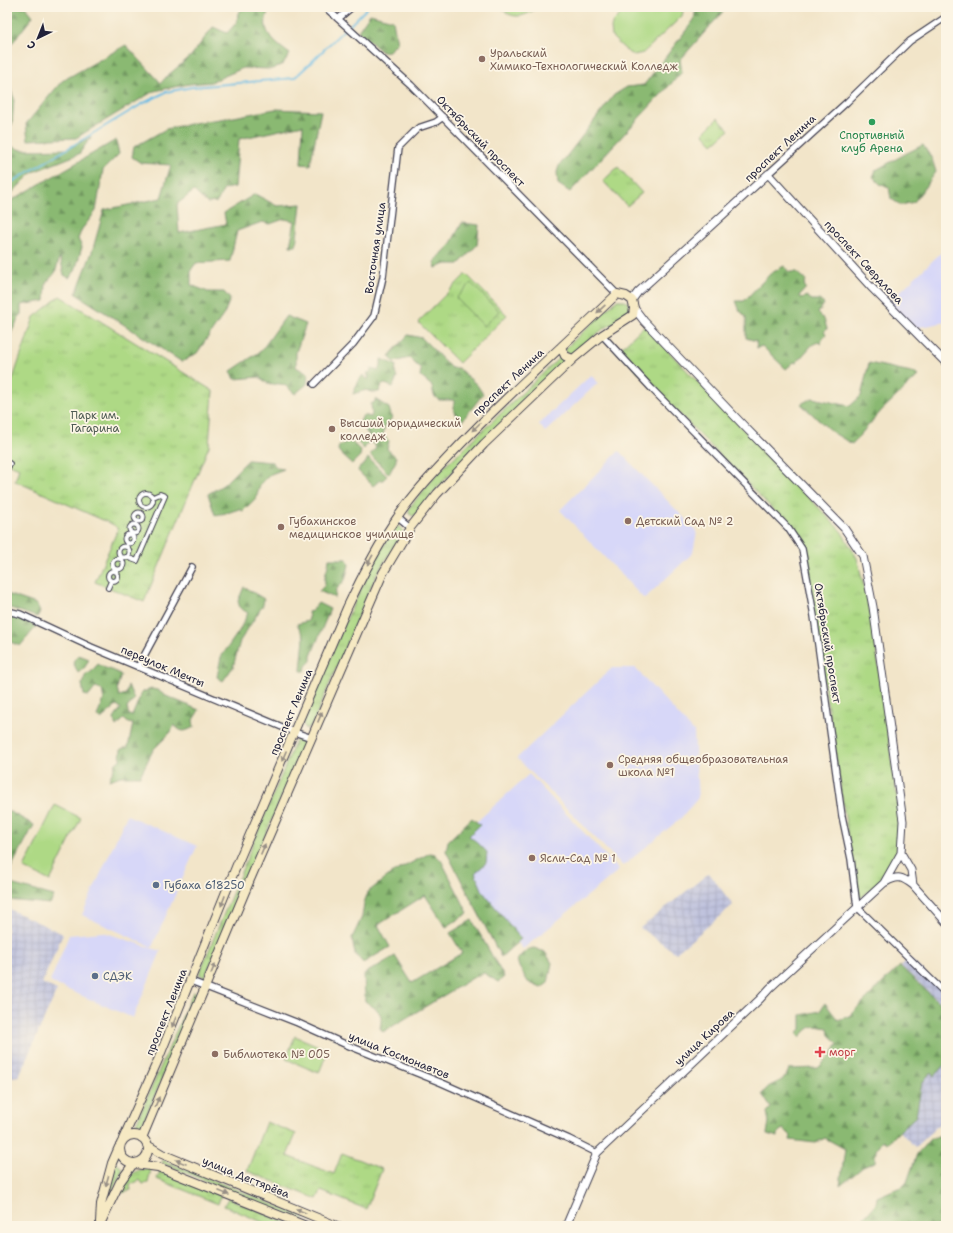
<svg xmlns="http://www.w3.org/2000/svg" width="953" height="1233" viewBox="0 0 953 1233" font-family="'Shantell Sans',sans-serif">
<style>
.built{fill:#d7d7f8}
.industrial{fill:url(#industrial-grid)}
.grass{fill:url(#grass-tufts);stroke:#687e60}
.forest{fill:url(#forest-firs);stroke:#566e56}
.pitch{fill:#aed985;stroke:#687e60}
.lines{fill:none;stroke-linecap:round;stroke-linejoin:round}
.stream{stroke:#69bce4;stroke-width:2}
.pedestrian-casing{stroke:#413f50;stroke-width:6}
.minor-casing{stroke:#413f50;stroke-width:8}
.tertiary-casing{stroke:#413f50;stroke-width:9}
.secondary-casing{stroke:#413f50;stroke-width:10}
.pedestrian{stroke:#fff;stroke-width:4}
.minor{stroke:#fff;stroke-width:5.5}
.tertiary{stroke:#fff;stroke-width:7}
.secondary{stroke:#f6e9c3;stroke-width:8}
.oneway{fill:#978f86}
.education-dot{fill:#8d6e63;stroke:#fcf5e5;stroke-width:1.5}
.leisure-dot{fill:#2e9e5b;stroke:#fcf5e5;stroke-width:1.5}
.service-dot{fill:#5c6f8a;stroke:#fcf5e5;stroke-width:1.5}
.health-dot{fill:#e0444e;stroke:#fcf5e5;stroke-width:1.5}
.labels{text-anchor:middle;stroke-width:3.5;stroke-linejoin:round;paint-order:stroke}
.education-label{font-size:11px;fill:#785e54;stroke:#fcf5e5;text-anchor:start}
.leisure-label{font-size:11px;fill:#27864d;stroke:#fcf5e5}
.street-label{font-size:11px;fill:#22223b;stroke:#fcf5e5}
.park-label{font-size:11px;fill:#4c5951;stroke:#fcf5e5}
.service-label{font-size:11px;fill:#4e5e75;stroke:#fcf5e5;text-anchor:start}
.health-label{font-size:11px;fill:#be3a42;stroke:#fcf5e5;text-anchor:start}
</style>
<defs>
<pattern id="industrial-grid" width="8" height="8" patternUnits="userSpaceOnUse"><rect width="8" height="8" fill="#bfc2dd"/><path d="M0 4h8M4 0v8" fill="none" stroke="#a4a6bf"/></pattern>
<pattern id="grass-tufts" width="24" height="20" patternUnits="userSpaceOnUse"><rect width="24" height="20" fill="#aed985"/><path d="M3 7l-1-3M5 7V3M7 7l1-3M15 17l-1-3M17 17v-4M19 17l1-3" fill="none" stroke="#95ba74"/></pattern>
<pattern id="forest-firs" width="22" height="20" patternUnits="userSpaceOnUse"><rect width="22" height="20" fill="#8ab972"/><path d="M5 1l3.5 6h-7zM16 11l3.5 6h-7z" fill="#70965f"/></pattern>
</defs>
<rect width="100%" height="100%" fill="#fcf5e5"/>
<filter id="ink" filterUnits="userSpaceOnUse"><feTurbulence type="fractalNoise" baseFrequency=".025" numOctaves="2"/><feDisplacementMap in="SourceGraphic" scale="8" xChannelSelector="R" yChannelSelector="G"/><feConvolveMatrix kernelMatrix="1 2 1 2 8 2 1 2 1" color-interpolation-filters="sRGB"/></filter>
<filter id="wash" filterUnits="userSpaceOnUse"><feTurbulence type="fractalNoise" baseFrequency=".012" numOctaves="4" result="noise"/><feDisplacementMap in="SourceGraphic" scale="16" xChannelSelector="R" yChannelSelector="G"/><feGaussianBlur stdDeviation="0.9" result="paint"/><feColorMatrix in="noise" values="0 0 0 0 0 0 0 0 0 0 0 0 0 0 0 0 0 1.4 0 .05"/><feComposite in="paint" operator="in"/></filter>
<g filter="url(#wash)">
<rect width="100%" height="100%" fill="#f2e5c9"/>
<path class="built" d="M946,248V322L915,328L889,302Z
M591,375L598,383L545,432L539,424Z
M619,451L697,531L693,553L644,599L560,510Z
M612,668H635L694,732L698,798L681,818L623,866L517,758Z
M529,774L619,870L523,949L470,884L449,847Z
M127,815L197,846L152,947L82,915Z
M103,932L161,951L133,1018L50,982L69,935Z"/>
<path class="industrial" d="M709,873L733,905L676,953L640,928Z
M7,908L63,934L42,983L57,990L19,1076L7,1078Z
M909,958L946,993V1008L901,966Z
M946,1063V1118L915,1147L899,1131L916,1116L922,1083L931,1072L934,1075Z"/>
<path class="grass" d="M718,118L729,130L713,144L703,133Z
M618,167L642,193L627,206L603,181Z
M466,274L507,315L459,363L418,322Z
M60,296L213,391L209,446L144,602L95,582L118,529L114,525L15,481L19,468L7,463V396L34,317Z
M617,300H622L629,303L630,311L627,316L603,329L572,354L570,355L565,351L566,348Z
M644,326L841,531L857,558L872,620L901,825L897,853L880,882L858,900L803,548L794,531L618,351Z
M561,356L566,360L445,479L415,515L413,516L409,514V508L439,472Z
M396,526L400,527L403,530L402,533L378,572L370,589L311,727L306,729L303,724C331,657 356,588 396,526Z
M299,738L304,741V744L205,977L199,974L296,740Z
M193,992L197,993V996L142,1125L136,1124Z
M266,1122L296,1134L287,1156L334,1174L342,1153L382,1169L366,1209L321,1191L317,1199L247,1171Z
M163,1160L305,1217L303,1221L162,1163Z
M116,1163L123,1169L103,1208Z
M151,1168L148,1183L143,1184L140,1180L130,1185L131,1190L122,1193L121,1188C129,1173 135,1170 151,1168Z
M160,1171L221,1195L218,1204L157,1179Z
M228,1198L295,1226H272L224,1206Z"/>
<path class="forest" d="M7,7H26L33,16L7,50Z
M245,7H271C269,11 266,15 266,19C263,35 279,46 290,54L283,64L272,69L243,68L211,82L189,84L154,91L76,138L28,140L26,124L62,81L126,45L161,83L167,76L191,56L213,27L227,33L237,22L238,13Z
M696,7H727L680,60L682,72L570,192L558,184L557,172L559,166L614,95L627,87L644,85L694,20Z
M370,14L393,20L397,43L389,51L382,52L358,31Z
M7,50L11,91L14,98L12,125H7Z
M275,109L321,111L310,165L301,164L303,125L239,139L235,187L224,189L217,202L207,203L194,191L177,204L179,233L226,224L224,213L255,194L277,206L301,204L296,246H290L295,221L284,219L270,224L262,222L237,231L230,261L196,263L191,270V285L208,292H224L230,299L224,314L197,353L182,362L76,294L92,252L104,210L161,198L171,165L141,163L132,157L134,147L166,129L199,122L234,117Z
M91,137L79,154L33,172L7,198V145L22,150L66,149Z
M116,140L119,154L103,170L96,211L82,229L78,239L82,247L75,271L69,278L64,275L60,256L55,273L46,283L45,301L21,305V314L7,341V203Z
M923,145L932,159L936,172L914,202L901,205L891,199L889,187L880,184L873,177L876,170L907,153Z
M462,223L479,225L477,245L459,264H446L436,268L434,262L450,245Z
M784,266L789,272H797L806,280L804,285L806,288L799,296L803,299L806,296L812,300H819L824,304L818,313L824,319L827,329L824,332L826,334L821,340V344L818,342L812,345L796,363L794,362L786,369L762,346L757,348L756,341L746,338V317L740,311L736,301H744L770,274Z
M286,316L306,324L296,352V367L308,374L307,384L295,394C285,385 284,382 270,385L259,377L235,379L231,371L261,351Z
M408,335L422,338L451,368H458L477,385L483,394L462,421L454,412V400H439L434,396L432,386L420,376L421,369L409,358L394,362L389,356Z
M381,359L396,365L395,373L397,377L393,387L385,384L382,385L379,392H371L366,390L353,394L358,382L363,375L365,378L369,379L367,373L370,372L372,369L378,371L381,365Z
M869,363L916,373L918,376L882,410L852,444L832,432L801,404L812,398L850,406L861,396Z
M375,399L389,408L392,418L385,426L383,435L389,441L387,449L396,457V461L389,474L370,455L376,448L374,444L368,442L364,449L354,439L360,441L363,438H370L363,426L359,424L363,415L371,417L372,414L371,404L375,402Z
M350,440L361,451L360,456L352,464L341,454L338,450L339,446Z
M368,458L387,476L383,480H380L373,486L358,471L359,468L365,464Z
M248,460L272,462L277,468L284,469L271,474L261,483L256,498L243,511L239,509L227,513L215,515L208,494L223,485Z
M329,559H347L349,565L345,580L336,590L335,598L319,591L325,585C324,573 328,570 329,559Z
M244,587L264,599L263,605L240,641L233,667L223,681L217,677L221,657L239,631L248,613L240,608L238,601Z
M7,594L36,604L40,612L37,617L7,607Z
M318,603L330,609L311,656V661L306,666L305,671H301L304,637L297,624L308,621L309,618L308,612L312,611Z
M7,616C17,618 29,620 36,627L20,646L8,641Z
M79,655L89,659L85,667L78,673L73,662L74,660Z
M98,664C108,671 112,668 121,675L117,688L119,696L126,694L128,685L134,699L127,708L129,715L132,716L142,692L152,689L157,690L166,696L199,710L193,720L194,727C184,732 182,733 174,725L171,732L153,750L140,776H121L109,780L116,763L120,760L121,749L128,747L133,724L128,723L124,719L116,726L114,719L121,708L116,706L101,719L97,716L104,700L102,690L96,687L89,696L84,695L82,684L86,674L90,673Z
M7,810L34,825L7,875Z
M472,818L480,825L469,836L478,843L487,852L486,863L475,873L483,892L521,939L501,957L446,851L448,841Z
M430,853L435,854L441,860L468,913L446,927L425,895L378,925L390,947L363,963L355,954L352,938L362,917L364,903L368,892L392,873Z
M7,883L54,896L50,904L7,900Z
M472,920L504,977L498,982L484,973L476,976L383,1032L380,1028C384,1011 377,1010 365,1001L364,974L395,956L412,983L462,953L450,933Z
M534,948L545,952L552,963L548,983L541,988L528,982L519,967L517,960C522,954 526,949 534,948Z
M900,966L946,1009V1063L934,1076L931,1072L922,1083L916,1116L887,1143L882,1140L876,1149L875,1162L863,1167L840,1186L845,1149L825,1138L815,1143L790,1140L791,1136L784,1129L781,1130L778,1133V1137L767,1134L769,1122L767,1112L771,1108L762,1094C765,1091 768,1086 772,1085C781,1080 785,1081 789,1069L818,1068L830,1056L838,1044L829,1035L828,1028C812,1025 811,1025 800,1037L797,1033L801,1029V1015L820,1011L825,1003L838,1020L849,1016Z
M946,1133V1226H857L876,1204L877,1197L903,1186L907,1182L917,1154L930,1139Z"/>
<path class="pitch" d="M501,7H537C526,18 510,20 501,7Z
M628,7H684L682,16L643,53L634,55L629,53L612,37L611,27L613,22Z
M471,283L499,311L484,326L456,298Z
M55,805L81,818L50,881L24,868Z
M295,1036L328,1050L319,1073L286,1059Z"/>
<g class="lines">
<path class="stream" d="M349,26L368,7
M7,185L142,104L166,92L192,87L294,78C312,63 328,45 345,29"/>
</g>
</g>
<g filter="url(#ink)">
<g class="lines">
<g class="pedestrian-casing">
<path id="pedestrian" d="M139 500a7 7 0 1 1 14 0a7 7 0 1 1-14 0Z
M134.5 517a4.5 4.5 0 1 1 9 0a4.5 4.5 0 1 1-9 0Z
M129.5 529a4.5 4.5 0 1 1 9 0a4.5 4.5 0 1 1-9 0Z
M124.5 539a4.5 4.5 0 1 1 9 0a4.5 4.5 0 1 1-9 0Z
M118.5 552a5.5 5.5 0 1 1 11 0a5.5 5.5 0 1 1-11 0Z
M126,557L137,561L165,496L160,494L153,497
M112.5 564a5.5 5.5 0 1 1 11 0a5.5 5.5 0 1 1-11 0Z
M108 576a5 5 0 1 1 10 0a5 5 0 1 1-10 0Z
M108,588L111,581"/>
</g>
<g class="minor-casing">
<path id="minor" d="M325,7L411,85L617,294
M338,19L352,7
M768,174L847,102L910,41L946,17
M602,335L652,389L788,528L802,549L814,616L842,816L851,859L857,907L946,994
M314,384L353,344L374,316L383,277L398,148L418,128L436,122L443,117
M7,468L9,464
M397,517L410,528
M7,611L20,614L91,647L294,732L312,738
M138,667L192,567
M191,981L298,1023L347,1045L442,1083L569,1139L597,1153"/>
</g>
<g class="tertiary-casing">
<path id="tertiary" d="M632,300L638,292L768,174L870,286L946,363
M634,308L644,321L745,427L844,528L863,556L873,607L903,821L901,853L911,870L913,885L946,922
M886,882C898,875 902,877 913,885
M566,1226L597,1153L760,999L770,988L884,883L901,853"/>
</g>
<g class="secondary-casing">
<path id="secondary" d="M561,347L565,356L573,359
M120 1149a14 14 0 1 1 28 0a14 14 0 1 1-28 0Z
M123,1139L158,1060L236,867L347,608C362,576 377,546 397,518C414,493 435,471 456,449C507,395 563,346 617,294L626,296L632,300L634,308L633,315L602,335L573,359L484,444L437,494L410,528L383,573L249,882L142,1138
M147,1145L162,1154L337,1226
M135,1164L158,1167L306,1226
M102,1220L120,1182L133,1164
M100,1222L101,1204L112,1163L119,1147"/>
</g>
<use href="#pedestrian" class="pedestrian"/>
<use href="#minor" class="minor"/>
<use href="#tertiary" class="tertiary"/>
<use href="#secondary" class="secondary"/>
</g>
<defs><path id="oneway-solid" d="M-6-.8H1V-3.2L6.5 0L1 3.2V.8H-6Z"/></defs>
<g class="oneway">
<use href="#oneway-solid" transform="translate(601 309) rotate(137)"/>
<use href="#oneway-solid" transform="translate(476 427) rotate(135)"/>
<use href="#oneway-solid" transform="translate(370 560) rotate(119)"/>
<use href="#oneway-solid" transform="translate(320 717) rotate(-67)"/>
<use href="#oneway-solid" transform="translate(284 756) rotate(113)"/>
<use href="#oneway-solid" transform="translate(263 849) rotate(-67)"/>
<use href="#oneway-solid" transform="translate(223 901) rotate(111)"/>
<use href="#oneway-solid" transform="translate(213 969) rotate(-67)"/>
<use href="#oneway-solid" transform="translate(174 1022) rotate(112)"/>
<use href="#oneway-solid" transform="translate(157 1102) rotate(-67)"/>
<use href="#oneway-solid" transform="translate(181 1162) rotate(-158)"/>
<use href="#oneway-solid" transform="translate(107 1181) rotate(106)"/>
<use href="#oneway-solid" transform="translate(224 1193) rotate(22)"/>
<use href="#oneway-solid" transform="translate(301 1211) rotate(-158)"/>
</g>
</g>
<g class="education-dot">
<circle cx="482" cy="59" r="4"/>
<circle cx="332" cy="429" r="4"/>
<circle cx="628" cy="521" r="4"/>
<circle cx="281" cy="527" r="4"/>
<circle cx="610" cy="765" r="4"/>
<circle cx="532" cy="858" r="4"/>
<circle cx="215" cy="1054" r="4"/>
</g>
<circle class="leisure-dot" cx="872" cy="122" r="4"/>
<g class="service-dot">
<circle cx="156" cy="885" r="4"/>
<circle cx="95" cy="976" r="4"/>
</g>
<path class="health-dot" d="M818 1046h4v4h4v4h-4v4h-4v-4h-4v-4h4z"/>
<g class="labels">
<g class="education-label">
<text x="490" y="57">Уральский<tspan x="490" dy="13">Химико-Технологический Колледж</tspan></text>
<text x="340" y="427">Высший юридический<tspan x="340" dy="13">колледж</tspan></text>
<text x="289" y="525">Губахинское<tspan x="289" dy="13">медицинское училище</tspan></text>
<text x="636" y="525">Детский Сад № 2</text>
<text x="618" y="763">Средняя общеобразовательная<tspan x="618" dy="13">школа №1</tspan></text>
<text x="540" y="862">Ясли-Сад № 1</text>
<text x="223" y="1058">Библиотека № 005</text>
</g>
<g class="leisure-label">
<text x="872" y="139">Спортивный<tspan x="872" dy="13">клуб Арена</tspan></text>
</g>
<g class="street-label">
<text transform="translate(481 141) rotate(46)" y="4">Октябрьский проспект</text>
<text transform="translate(780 148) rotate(-43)" y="4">проспект Ленина</text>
<text transform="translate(375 248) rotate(-82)" y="4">Восточная улица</text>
<text transform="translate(864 262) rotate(47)" y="4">проспект Свердлова</text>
<text transform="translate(508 382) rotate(-43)" y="4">проспект Ленина</text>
<text transform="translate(828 643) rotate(81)" y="4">Октябрьский проспект</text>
<text transform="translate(163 666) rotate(23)" y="4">переулок Мечты</text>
<text transform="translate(291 712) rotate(-67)" y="4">проспект Ленина</text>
<text transform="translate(166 1012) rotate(-68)" y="4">проспект Ленина</text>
<text transform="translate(704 1037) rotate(-43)" y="4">улица Кирова</text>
<text transform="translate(399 1055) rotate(22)" y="4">улица Космонавтов</text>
<text transform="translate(246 1177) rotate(22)" y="4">улица Дегтярёва</text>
</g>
<g class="park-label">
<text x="95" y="419">Парк им.<tspan x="95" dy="13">Гагарина</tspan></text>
</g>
<g class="service-label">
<text x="164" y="889">Губаха 618250</text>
<text x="103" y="980">СДЭК</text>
</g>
<g class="health-label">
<text x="829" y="1056">морг</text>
</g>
</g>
<rect width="953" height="1233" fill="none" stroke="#fcf5e5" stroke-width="24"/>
<g transform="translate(38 38) rotate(223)" stroke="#fcf5e5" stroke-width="3" paint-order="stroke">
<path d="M0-3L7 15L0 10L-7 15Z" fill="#22223b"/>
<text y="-6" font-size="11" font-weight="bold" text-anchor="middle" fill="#22223b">С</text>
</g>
</svg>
